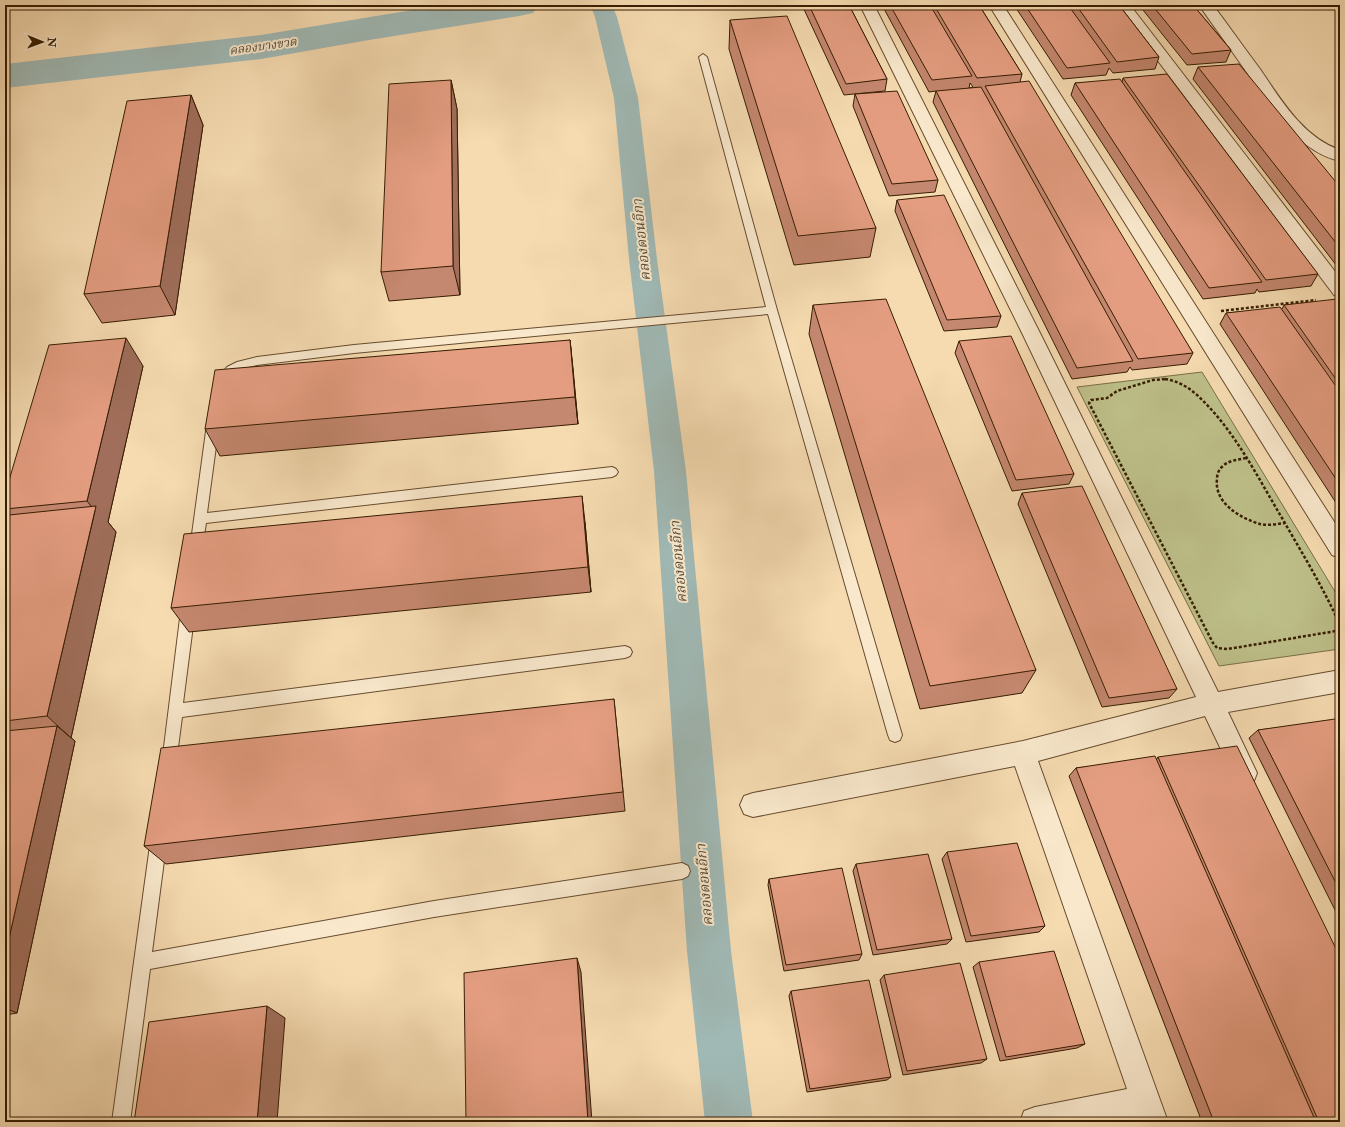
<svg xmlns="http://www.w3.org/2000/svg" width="1345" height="1127" viewBox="0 0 1345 1127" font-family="'IM FELL Double Pica','Noto Serif Thai',serif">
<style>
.green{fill:#bec08a;stroke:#7a6e46}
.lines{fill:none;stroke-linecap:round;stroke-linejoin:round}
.canal{fill:#a0b9b5;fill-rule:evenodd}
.river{fill:#a0b9b5;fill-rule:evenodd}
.lane-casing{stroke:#674c2e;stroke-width:2}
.street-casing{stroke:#674c2e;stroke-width:2}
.path{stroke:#371d02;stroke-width:2.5;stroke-dasharray:3 2;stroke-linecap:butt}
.lane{fill:#f9e8cc;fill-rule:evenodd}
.street{fill:#f9e8cc;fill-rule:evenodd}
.wall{fill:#c4876f;stroke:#371d02;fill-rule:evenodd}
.shaded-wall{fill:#a06e5a;stroke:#371d02}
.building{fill:#e49d81;stroke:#371d02}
.labels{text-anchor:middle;stroke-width:4;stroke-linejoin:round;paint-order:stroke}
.far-water-label{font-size:12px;font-style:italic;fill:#564c38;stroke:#f9e8cc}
.water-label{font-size:14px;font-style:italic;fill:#564c38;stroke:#f9e8cc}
</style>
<rect width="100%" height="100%" fill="#f6dbb1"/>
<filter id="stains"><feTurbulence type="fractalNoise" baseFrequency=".005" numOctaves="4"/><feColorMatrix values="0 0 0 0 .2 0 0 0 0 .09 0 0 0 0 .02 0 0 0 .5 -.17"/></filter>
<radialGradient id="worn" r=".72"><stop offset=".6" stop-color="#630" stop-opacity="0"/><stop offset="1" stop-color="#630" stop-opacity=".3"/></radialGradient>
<path class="green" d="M1202,372L1340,600V649L1219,666L1077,387Z"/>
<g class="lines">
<path class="canal" d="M590,5H612L617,17L638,98L657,259L686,471L731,951L753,1122H705L687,951L654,471L629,259L614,98L595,17Z"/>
<path class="river" d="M443,5H538L533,13L519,16L369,40L261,59L5,88V64L261,35Z"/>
<g class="lane-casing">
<path id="lane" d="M703,54L707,57L777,310L902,735L900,740L895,742L890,740L888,735L768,314L354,353L257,365L244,368L235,373L227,383L223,384L219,383L217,380L227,367L237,362L257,357L354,345L766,307L699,57Z
M213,420L217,421L219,424L207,513L612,467L616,469L618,472L616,475L612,477L206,523L202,549L201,553L196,554L191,553L190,549L207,424L209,421Z
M188,604L193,606L195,610L183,703L625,646L630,648L632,652L630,656L625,658L182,717L176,763L174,768L169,770L164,768L162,763L181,610L183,606Z
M159,831L164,833L167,838L152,952L434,901L682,863L688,866L690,871L688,876L682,879L434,917L150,969L130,1122H112L151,838L154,833Z"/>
</g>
<g class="street-casing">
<path id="street" d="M860,5H874L1042,337L1218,692L1340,670V692L1228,712L1257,773L1254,781L1245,785L1236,781L1205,716L1038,761L1168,1122H1138L1136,1117L1110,1122H1020L1024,1111L1035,1107L1127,1089L1015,766L753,817L744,814L740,805L744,796L753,793L1023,741L1196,697L1024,337Z
M989,5H1003L1340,531V558L1332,555Z
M1116,5H1130L1340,278V297L1334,295Z
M1199,5H1213C1229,26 1244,48 1260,69C1281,100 1303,137 1340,150V161C1295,150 1270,106 1245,70C1230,48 1214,27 1199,5Z"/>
</g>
<path class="path" d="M1221,311L1316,300
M1165,379C1178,381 1188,387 1197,395C1234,429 1257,476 1282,518C1302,553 1323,587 1339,623L1336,631L1228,649L1217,648L1213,643L1089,403L1091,400L1107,398L1117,391L1153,380Z
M1246,458C1238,460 1229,460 1223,466C1219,469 1217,474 1217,479C1214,503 1240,518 1260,524C1268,526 1276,524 1284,523"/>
<use href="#lane" class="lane"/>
<use href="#street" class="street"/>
</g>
<path class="wall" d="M802,5H849L887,79L885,91L844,95Z
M882,5H979L1022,74L1020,82L1193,353L1187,364L1132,370L1130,367L1127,372L1072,379L933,102L936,91L929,92ZM970,83L973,87L969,88Z
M1014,5H1119L1159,57L1155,69L1113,73L1109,68L1106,75L1063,79Z
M1139,5H1193L1231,50L1226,62L1187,65Z
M730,20L876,228L870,257L794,265L729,49Z
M1198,67L1340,187V270L1193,79Z
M1123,78L1318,274L1311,286L1259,292L1257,289L1255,293L1203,299L1071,95L1075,83L1122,82Z
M451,80L457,109L460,295L389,301L381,272Z
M855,94L938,180L935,192L889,196L853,106Z
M191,95L203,125L175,315L102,323L84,294Z
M897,200L1001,316L997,327L944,331L895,211Z
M1340,303V509L1220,324L1226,313L1282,309L1284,305Z
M813,305L1036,670L1022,693L920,709L809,334Z
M570,340L578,424L220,456L205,429Z
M959,341L1074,474L1069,484L1012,491L955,353Z
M143,366L108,522L116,532L71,738L75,741L17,1013L5,1015V527L8,517L5,514V494Z
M1022,493L1177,689L1169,698L1102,707L1018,504Z
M585,522L591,592L189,632L171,608Z
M614,699L625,811L166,864L144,846Z
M1338,720H1340V920L1249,738L1258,730L1337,721Z
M1158,757L1340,1122H1202L1069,776L1076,768L1156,760Z
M947,852L1045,926L1039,932L966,942L942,859Z
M856,864L952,939L947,944L873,955L853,871Z
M769,879L862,954L859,960L784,971L768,885Z
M979,962L1085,1044L1077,1048L1000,1061L973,967Z
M884,975L987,1059L981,1063L903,1075L880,980Z
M791,991L891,1077L887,1080L807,1092L789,996Z"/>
<path class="shaded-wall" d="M451,80L457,109L460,295L453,266Z
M191,95L203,125L175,315L160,286Z
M126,338L143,366L108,522L116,532L71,738L47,716L95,511L87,501Z
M570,340L573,368L578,424L575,397Z
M582,496L585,522L591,592L588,567Z
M57,726L75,741L17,1013L5,1008V956Z
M577,958L581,972L592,1122H588Z
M267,1006L285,1018L277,1122H257Z"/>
<path class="building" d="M809,5H849L887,79L846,84Z
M890,5H930L972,76L932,80Z
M934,5H979L1022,74L977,78Z
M1025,5H1068L1110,63L1067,68Z
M1076,5H1119L1159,57L1117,62Z
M1152,5H1193L1231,50L1192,54Z
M787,16L876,228L798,236L730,20Z
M1239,64L1340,187V248L1198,67Z
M1167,74L1318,274L1266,280L1123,78Z
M1120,79L1262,282L1209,288L1075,83Z
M451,80L453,266L381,272L389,84Z
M1029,81L1193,353L1138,359L985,86Z
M981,87L1133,361L1077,368L936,91Z
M897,91L938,180L892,184L855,94Z
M191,95L160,286L84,294L127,101Z
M944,195L1001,316L947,320L897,200Z
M886,299L1036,670L930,686L813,305Z
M1337,299L1340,303V385L1284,305Z
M1280,307L1340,392V485L1226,313Z
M1011,336L1074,474L1016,480L959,341Z
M126,338L87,501L5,509V494L49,345Z
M570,340L575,397L205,429L215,370Z
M1082,486L1177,689L1109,698L1022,493Z
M582,496L588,567L171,608L184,534Z
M96,506L47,716L5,721V527L9,515Z
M614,699L623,792L144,846L161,748Z
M1335,719L1340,727V891L1258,730Z
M57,726L5,956V731Z
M1237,746L1340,957V1122H1319L1158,757Z
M1155,756L1316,1122H1214L1076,768Z
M1017,843L1045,926L971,936L947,852Z
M928,854L952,939L877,950L856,864Z
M842,868L862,954L786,965L769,879Z
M1054,951L1085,1044L1006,1057L979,962Z
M577,958L588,1122H466L464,973Z
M960,963L987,1059L907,1071L884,975Z
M869,980L891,1077L810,1089L791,991Z
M267,1006L257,1122H134L149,1022Z"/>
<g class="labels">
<g class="far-water-label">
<text transform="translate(263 46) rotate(-8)" y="4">คลองบางขวด</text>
</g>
<g class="water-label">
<text transform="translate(641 240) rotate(-96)" y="5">คลองดอนอีกา</text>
<text transform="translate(678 562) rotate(-95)" y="5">คลองดอนอีกา</text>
<text transform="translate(704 885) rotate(-95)" y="5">คลองดอนอีกา</text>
</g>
</g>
<rect width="1345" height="1127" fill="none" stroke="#f6dbb1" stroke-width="20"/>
<rect x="6" y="6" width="1333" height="1115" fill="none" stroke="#371d02" stroke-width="2"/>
<rect x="10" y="10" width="1325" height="1107" fill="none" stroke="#371d02"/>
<g transform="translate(42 42) rotate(91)" stroke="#f9e8cc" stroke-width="3" paint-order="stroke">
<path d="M0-3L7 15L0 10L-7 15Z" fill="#371d02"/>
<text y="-6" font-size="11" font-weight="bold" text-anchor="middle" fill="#371d02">N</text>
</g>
<rect width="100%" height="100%" filter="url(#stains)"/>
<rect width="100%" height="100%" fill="url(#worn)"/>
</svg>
